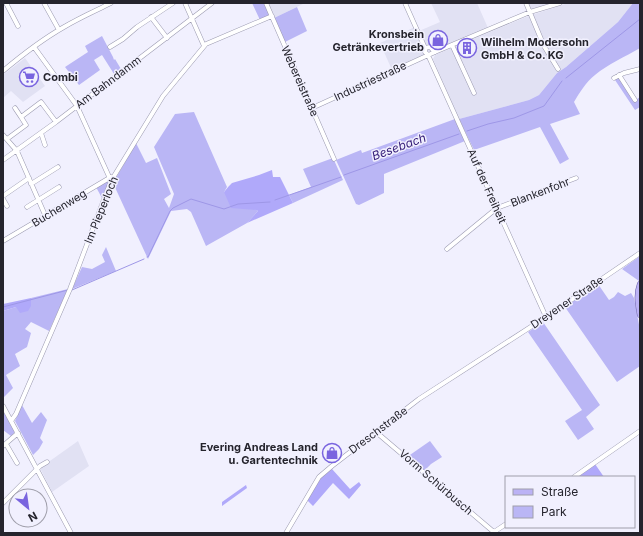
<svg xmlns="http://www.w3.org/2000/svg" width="643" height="536" viewBox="0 0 643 536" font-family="Inter,sans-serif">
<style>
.built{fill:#e1e1f3}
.green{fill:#bab6f5}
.forest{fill:#b0a9fa}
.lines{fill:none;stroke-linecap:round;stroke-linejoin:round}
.stream{stroke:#9e97e7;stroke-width:1}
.minor-casing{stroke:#9b9ab0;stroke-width:5}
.major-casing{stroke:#695faa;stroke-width:6}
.minor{stroke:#fff;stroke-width:4}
.major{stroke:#bbb2f5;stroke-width:5}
.labels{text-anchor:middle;stroke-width:3;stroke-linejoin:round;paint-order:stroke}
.poi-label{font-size:11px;font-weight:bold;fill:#25242d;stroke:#f1f0fe;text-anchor:end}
.street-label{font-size:11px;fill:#25242d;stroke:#f1f0fe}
.water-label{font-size:12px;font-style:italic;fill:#351d79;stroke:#f1f0fe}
</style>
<rect width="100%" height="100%" fill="#f1f0fe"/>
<path class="built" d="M267,3H305L274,18Z
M431,3H477L488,28L392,70L380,43L415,27L419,31L440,22Z
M527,3H553L531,10L529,8Z
M568,3H633L618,22L566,67L557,73L539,95L529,100L459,119L433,59L435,55L526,17Z
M25,58L45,86L23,102L11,91L3,98V75Z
M78,441L89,466L52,492L40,468Z"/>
<path class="green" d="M252,3H264L270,16L260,20Z
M633,3H640V48C625,57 608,64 595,75C586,82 580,92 574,102L580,114L550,124L569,159L560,164L540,127L474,150L459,119L529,100L539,95L557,73L566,67L618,22Z
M297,7L307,31L285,42L274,18Z
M102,36L113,57L114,60L115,59L121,69L114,74L102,55L94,60L100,70L79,85L65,67L88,52L85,46Z
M619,77L634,101L640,97V107L635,110L615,80Z
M194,112L227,187L224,192L258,211L247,223L206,246L191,212L187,209L171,211L148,259L113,183L136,143L146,163L157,158L171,194L164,199L169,208L174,194L154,147L175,114Z
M455,119L465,141L384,174V193L359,205L356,204L336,160L361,150L362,153Z
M333,158L343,180L293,203L289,195L311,187L303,169Z
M108,180L110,181L103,200L96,187Z
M106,247L116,271L72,289L82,267L92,269L105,262L102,255Z
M640,256V279L639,281L622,269Z
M598,284L609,300L614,297L618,292L625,296L631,293L634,298L640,330V366L617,382L565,307Z
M68,289L49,331L31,322L25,329L31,333L27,347L15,354L20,366L6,375L13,388L3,398V311L16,307L31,306V298Z
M543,322L600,405L586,417L594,429L578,440L565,421L582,410L528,332Z
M22,405L32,423L41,412L47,420L40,438L43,442L39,449L33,455L15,421Z
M3,410L14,430V433L11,436L3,430Z
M430,441L442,457L431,464L424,471L407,457Z"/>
<path class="forest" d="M272,170L273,177H280L293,203L247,223L258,211L256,210L231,208L224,192L229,186L232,183L259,175Z
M31,298V306L28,311L20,313L16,307L3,311V304Z
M595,464L604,477H577Z
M332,469L350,489L359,482L361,485L349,499L333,483L313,506L307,500L321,478Z
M246,485L247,488L222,506V502Z"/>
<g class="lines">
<path class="stream" d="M566,78L640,19
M467,131L488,124L514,118L544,106L562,81
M344,175L459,134
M275,200L341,177
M147,257H148L170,211L173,208L191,199L224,209L238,204L270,202
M72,290L144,259
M3,307L68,290"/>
<g class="minor-casing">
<path id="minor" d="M6,3L18,26
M44,3L59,30
M185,3L204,46
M266,3L334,159
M405,3L425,48V52L428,55L546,317
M526,3L544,46L558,69
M151,17L167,38
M452,45L474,93
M34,47L77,106L111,181
M110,47L123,39L137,27L173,3
M425,48L430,47L435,52
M3,71C22,55 43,39 64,27C79,18 95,11 111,3
M619,75L635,100
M614,78L624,73L640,69
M15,108L21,117
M312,108L435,52L530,12L560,3
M41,133L45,145
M3,135L17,151L45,215
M7,139L26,125L21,117L41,102L56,122
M3,160L56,122L212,3
M31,184L58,167
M3,196L29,178
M3,199L7,206
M27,207L59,187
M3,241L111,177
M447,249L497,208L576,178
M3,406L71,533
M11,421L16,414L70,289L111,181L163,96L206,44L272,16
M376,432L495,533
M6,444L17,463
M3,446L18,433
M574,477L640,431
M3,503L40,466L47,462
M494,532L506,524
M286,533L319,477L332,466L419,399L546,317L640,253"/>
</g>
<g class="major-casing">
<path id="major" d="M640,284C636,295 638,304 640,315"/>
</g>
<use href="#minor" class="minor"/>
<use href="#major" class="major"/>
</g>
<defs>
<g id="shop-ring" transform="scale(1)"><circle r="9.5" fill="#f1f0fe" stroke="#7964df" stroke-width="1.5"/><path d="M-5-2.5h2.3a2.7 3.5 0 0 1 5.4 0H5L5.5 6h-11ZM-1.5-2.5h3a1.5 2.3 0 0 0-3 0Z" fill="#7964df"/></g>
<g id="building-ring" transform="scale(1)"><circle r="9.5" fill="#f1f0fe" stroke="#7964df" stroke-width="1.5"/><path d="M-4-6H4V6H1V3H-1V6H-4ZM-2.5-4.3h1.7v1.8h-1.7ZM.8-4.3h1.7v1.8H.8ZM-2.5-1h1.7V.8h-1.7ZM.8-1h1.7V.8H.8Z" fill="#7964df"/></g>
<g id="supermarket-ring" transform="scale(1)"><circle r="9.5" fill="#f1f0fe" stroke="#7964df" stroke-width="1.5"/><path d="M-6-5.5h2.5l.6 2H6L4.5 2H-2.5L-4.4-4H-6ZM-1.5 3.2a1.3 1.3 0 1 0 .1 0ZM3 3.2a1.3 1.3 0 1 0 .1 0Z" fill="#7964df"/></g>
</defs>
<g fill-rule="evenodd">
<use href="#shop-ring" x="438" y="40"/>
<use href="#building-ring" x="467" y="48"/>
<use href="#supermarket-ring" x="29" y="77"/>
<use href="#shop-ring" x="332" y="453"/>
</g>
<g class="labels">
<g class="poi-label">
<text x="424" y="38">Kronsbein<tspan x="424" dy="13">Getränkevertrieb</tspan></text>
<text x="481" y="46" text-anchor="start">Wilhelm Modersohn<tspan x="481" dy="13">GmbH &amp; Co. KG</tspan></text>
<text x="43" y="81" text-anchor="start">Combi</text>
<text x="318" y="451">Evering Andreas Land<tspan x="318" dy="13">u. Gartentechnik</tspan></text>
</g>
<g class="street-label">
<text transform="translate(300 81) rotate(66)" y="4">Webereistraße</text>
<text transform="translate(370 81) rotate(-25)" y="4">Industriestraße</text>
<text transform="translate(108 82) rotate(-37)" y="4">Am Bahndamm</text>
<text transform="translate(487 186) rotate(66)" y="4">Auf der Freiheit</text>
<text transform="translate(540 192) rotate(-21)" y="4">Blankenfohr</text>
<text transform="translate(59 208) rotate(-31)" y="4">Buchenweg</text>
<text transform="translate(101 210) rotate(-68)" y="4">Im Pieperloch</text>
<text transform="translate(567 302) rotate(-34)" y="4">Dreyener Straße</text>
<text transform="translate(378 430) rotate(-37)" y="4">Dreschstraße</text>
<text transform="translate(436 482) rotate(41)" y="4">Vorm Schürbusch</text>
</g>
<g class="water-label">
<text transform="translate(399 147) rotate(-20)" y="4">Besebach</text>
</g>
</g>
<rect width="643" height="536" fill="none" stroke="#25242d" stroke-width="8"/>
<rect x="505" y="476" width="130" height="52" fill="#f1f0fe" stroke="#9f9eaa"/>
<rect x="513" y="489" width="20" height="6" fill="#bbb2f5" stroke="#9f9eaa"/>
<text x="541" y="496" font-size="12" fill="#25242d">Straße</text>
<rect x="513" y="506" width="20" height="12" fill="#bab6f5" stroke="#9f9eaa"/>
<text x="541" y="516" font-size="12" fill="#25242d">Park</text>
<g transform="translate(28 508) rotate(151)"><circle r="19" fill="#f1f0fe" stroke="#9f9eaa"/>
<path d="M0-3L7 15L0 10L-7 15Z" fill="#7964df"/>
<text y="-6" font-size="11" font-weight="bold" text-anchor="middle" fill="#25242d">N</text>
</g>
</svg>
